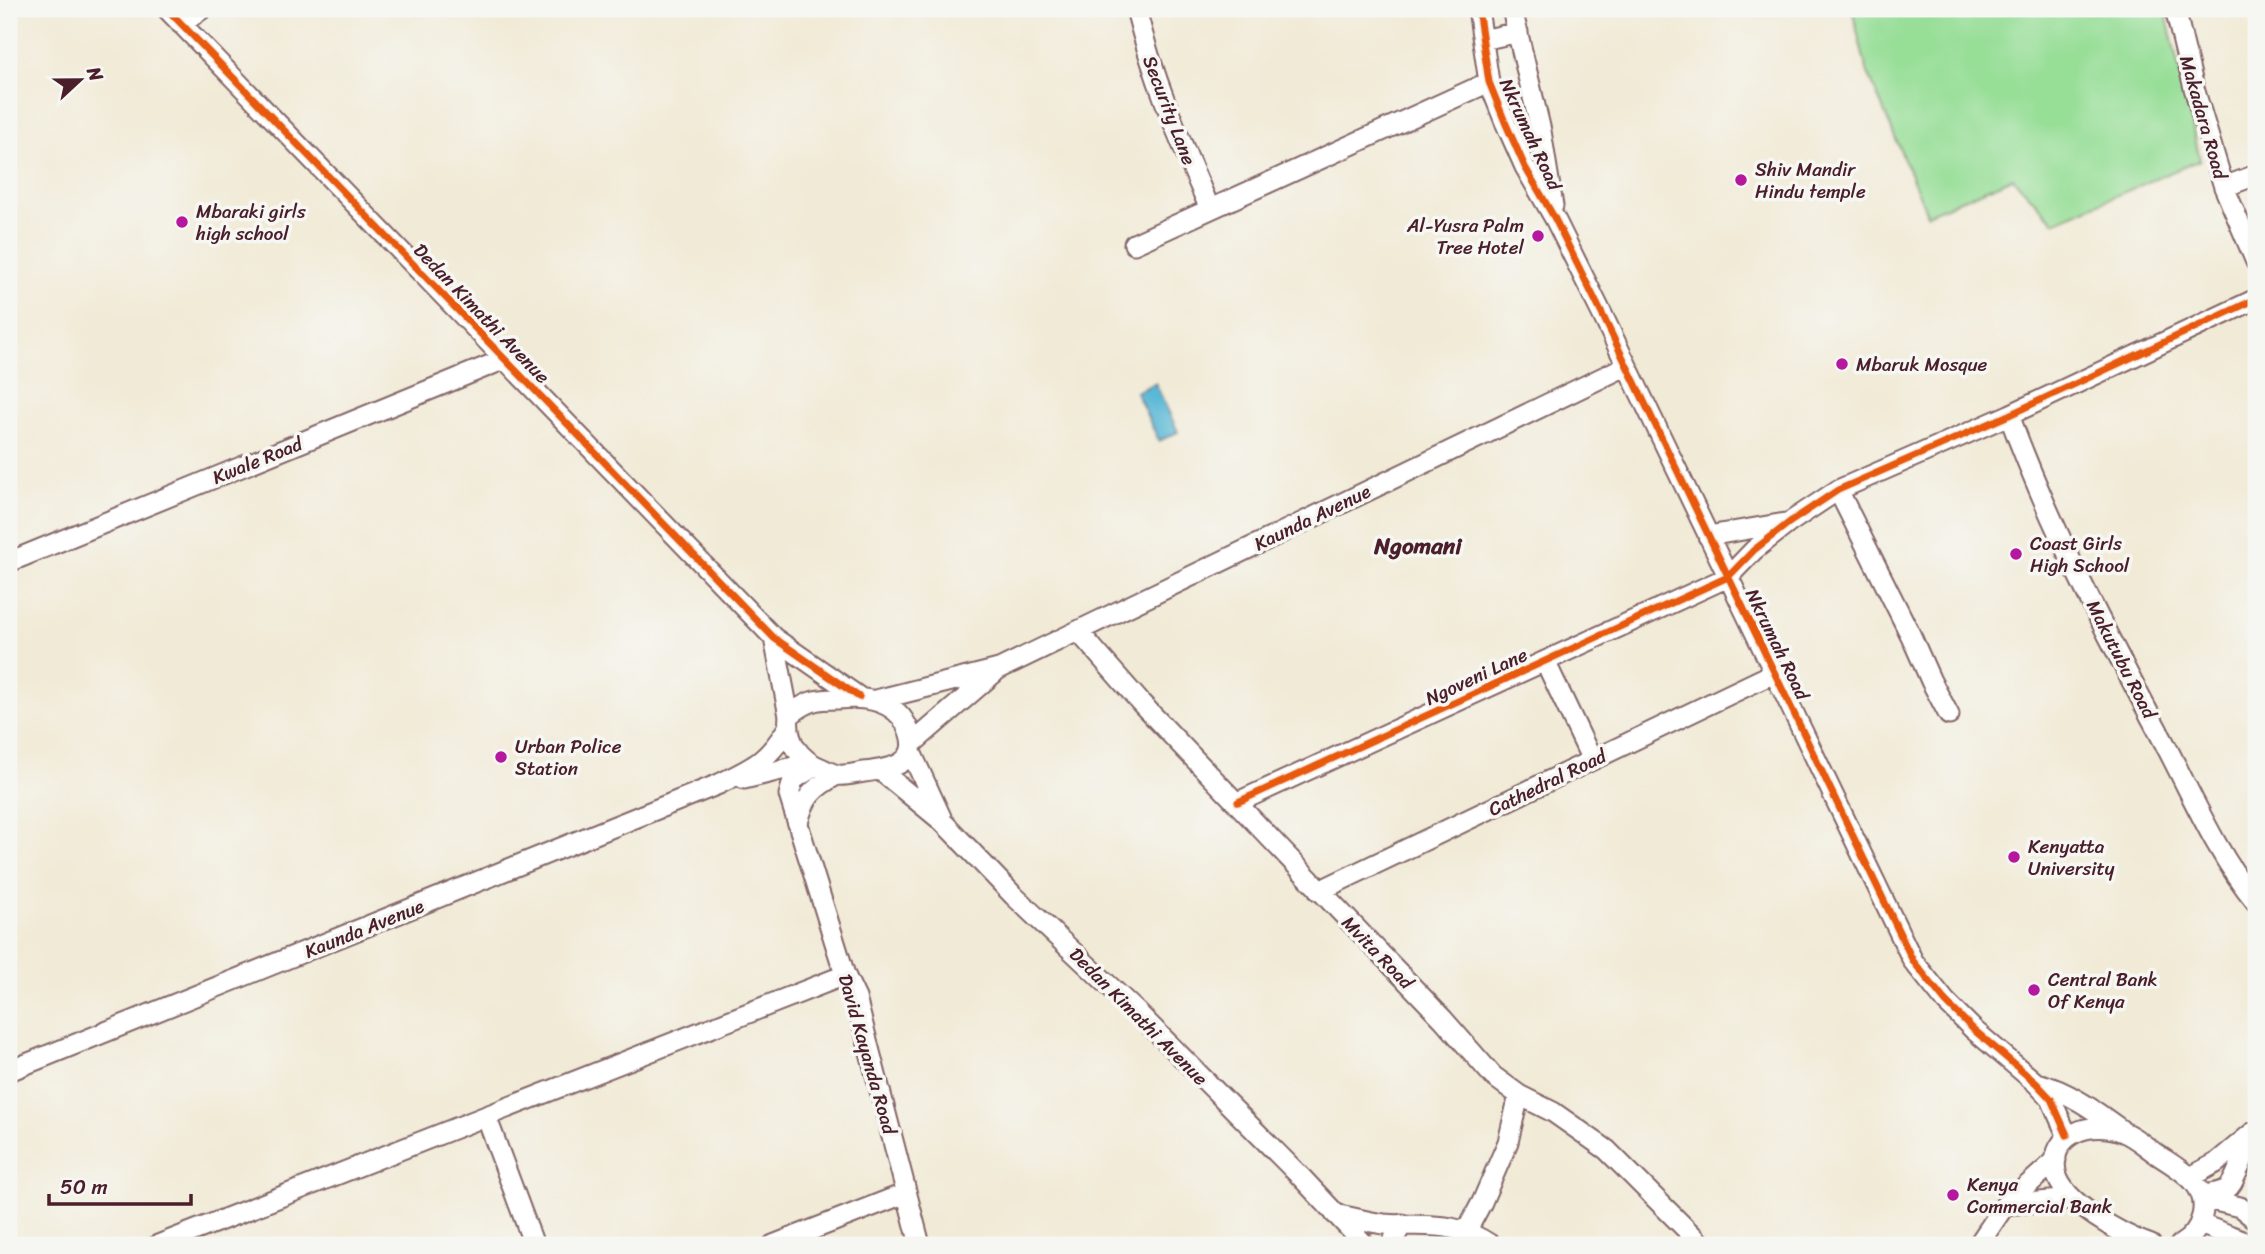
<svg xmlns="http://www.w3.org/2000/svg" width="2265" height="1254" viewBox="0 0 2265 1254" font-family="Sriracha,sans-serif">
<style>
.green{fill:#97de97;stroke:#707e61;stroke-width:2}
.water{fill:#57b7d5;stroke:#506b80;stroke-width:2}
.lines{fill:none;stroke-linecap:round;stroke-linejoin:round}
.minor-casing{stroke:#846667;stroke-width:23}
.minor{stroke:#fff;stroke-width:19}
.cycleway-casing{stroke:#f6f6f2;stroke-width:11}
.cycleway{stroke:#e8590c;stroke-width:7}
.poi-dot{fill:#b5179e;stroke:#f6f6f2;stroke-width:2.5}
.labels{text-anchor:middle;stroke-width:7;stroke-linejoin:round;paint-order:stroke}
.street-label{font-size:19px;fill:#4a1f2b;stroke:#f6f6f2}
.poi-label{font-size:19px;fill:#4a1f2b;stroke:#f6f6f2;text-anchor:start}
.quarter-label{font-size:23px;font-weight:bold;fill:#4a1f2b;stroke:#f6f6f2}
</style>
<rect width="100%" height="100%" fill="#f6f6f2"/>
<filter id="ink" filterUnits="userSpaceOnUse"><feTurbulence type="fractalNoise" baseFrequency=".0143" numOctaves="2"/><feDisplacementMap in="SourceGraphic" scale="14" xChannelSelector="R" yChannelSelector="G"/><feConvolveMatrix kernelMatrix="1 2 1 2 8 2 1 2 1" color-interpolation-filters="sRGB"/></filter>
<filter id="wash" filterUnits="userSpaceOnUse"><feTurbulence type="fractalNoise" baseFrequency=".00686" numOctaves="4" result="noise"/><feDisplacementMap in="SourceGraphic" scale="28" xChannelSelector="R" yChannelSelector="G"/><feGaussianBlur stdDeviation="1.57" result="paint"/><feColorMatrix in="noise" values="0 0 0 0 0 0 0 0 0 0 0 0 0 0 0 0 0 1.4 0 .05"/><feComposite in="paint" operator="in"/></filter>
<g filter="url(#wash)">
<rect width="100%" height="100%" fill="#f1ead6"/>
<path class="green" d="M1852,9H2165L2200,160L2054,222L2013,178L1927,214L1866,68Z"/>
<path class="water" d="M1155,383L1178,432L1159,441L1136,392Z"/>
</g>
<g filter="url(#ink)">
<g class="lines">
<g class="minor-casing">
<path id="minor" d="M167,9L774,638L859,697
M1136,9C1154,82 1180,140 1210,209
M1478,9L1489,82L1505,122L1525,167L1555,219L1602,314L1913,961L1946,1002L1974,1030L2036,1083L2051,1099L2067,1135
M1512,9L1541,131L1553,206
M2175,9L2194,88L2224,187L2256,262
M181,24L202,9
M1483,40L1518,32
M2224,187L2256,175
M1134,244L1489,82
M2009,415C2051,529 2109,639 2166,746C2193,798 2218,856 2256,902
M1838,490L1911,636L1931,681L1949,715
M1708,536L1785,523
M9,562L505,359
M1078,631L1141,703L1443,1019L1493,1076L1519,1095L1553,1112L1607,1150L1702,1245
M774,638L789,716C786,741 799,760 823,769C827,771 833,774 838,775C846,776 856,773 864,772C889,769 921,765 909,731C898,700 866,696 838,699C829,699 819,699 811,702C803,705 796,710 789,716
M1545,661L1592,760
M876,700L999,669L1626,366
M913,743L995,672
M911,752L941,817
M815,766L793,780L789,795L845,975L856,998L920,1245
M881,771L943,822L1014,896L1137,1012L1302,1178L1365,1245
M744,779L810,763
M1238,802L1728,577L1754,550L1790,522L1838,490L2009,415L2256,299
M798,823C804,797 813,788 837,775
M1319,891L1774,673
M9,1071L719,784C753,767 767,762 787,729
M2037,1083C2068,1091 2094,1110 2120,1129
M486,1116L534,1245
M2190,1177L2216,1163L2252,1133
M2203,1195C2231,1191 2229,1190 2240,1166C2245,1155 2249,1146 2251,1134
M2203,1198L2240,1207L2256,1220
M2005,1205L2073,1199
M1335,1214C1351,1217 1367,1222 1384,1224C1426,1228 1452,1219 1491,1245
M2200,1224L2255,1245
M1466,1232L1482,1202L1508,1142L1519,1095
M158,1245L845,975
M773,1245L906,1193
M1391,1245L1402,1224
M1978,1245L2005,1205L2056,1160
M2151,1245C2124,1236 2061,1202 2056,1172C2049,1132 2093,1120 2123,1132C2134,1136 2145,1146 2155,1153C2178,1169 2210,1183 2202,1216C2199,1229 2192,1238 2180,1245"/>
</g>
<use href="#minor" class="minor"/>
<g class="cycleway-casing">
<path id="cycleway" d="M167,9L774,638L859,697
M1478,9L1489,82L1505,122L1525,167L1555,219L1602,314L1913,961L1946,1002L1974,1030L2036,1083L2051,1099L2067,1135
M1238,802L1728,577L1754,550L1790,522L1838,490L2009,415L2256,299"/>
</g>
<use href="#cycleway" class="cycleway"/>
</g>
</g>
<g class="poi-dot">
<circle cx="1741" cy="180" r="7"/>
<circle cx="182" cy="222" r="7"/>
<circle cx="1538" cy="236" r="7"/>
<circle cx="1842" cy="364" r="7"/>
<circle cx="2016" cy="554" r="7"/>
<circle cx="501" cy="757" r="7"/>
<circle cx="2014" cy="857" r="7"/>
<circle cx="2034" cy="990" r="7"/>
<circle cx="1953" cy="1195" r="7"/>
</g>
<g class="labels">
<g class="street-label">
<text transform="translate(1170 110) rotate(69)" y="7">Security Lane</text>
<text transform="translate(2204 117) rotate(74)" y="7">Makadara Road</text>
<text transform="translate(1531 134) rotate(65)" y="7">Nkrumah Road</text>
<text transform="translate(482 313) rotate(46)" y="7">Dedan Kimathi Avenue</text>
<text transform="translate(257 460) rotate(-22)" y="7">Kwale Road</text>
<text transform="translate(1312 517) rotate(-26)" y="7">Kaunda Avenue</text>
<text transform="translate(1778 644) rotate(64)" y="7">Nkrumah Road</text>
<text transform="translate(2122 659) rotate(63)" y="7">Makutubu Road</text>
<text transform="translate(1476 676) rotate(-25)" y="7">Ngoveni Lane</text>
<text transform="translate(1547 782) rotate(-26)" y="7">Cathedral Road</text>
<text transform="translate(364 928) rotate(-22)" y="7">Kaunda Avenue</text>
<text transform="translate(1378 952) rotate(46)" y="7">Mvita Road</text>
<text transform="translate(1139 1016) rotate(45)" y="7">Dedan Kimathi Avenue</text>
<text transform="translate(868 1054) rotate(74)" y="7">David Kayanda Road</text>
</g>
<g class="poi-label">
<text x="1755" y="176">Shiv Mandir<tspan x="1755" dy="22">Hindu temple</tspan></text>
<text x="196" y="218">Mbaraki girls<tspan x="196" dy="22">high school</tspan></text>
<text x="1524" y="232" text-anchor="end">Al-Yusra Palm<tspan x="1524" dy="22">Tree Hotel</tspan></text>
<text x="1856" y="371">Mbaruk Mosque</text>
<text x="2030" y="550">Coast Girls<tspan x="2030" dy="22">High School</tspan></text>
<text x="515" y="753">Urban Police<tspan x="515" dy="22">Station</tspan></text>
<text x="2028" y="853">Kenyatta<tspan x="2028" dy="22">University</tspan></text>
<text x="2048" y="986">Central Bank<tspan x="2048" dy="22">Of Kenya</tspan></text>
<text x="1967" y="1191">Kenya<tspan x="1967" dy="22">Commercial Bank</tspan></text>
</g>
<g class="quarter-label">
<text x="1418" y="554">Ngomani</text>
</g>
</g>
<rect width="2265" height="1254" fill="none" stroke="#f6f6f2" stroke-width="35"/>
<g transform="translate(80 80) rotate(68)" stroke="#f6f6f2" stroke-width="5" paint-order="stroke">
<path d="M0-5L12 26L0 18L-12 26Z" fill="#4a1f2b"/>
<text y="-10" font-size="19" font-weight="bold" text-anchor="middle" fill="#4a1f2b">N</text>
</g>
<path d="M49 1194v10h142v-10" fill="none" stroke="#4a1f2b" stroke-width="3.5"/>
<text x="60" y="1194" font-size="21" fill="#4a1f2b" stroke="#f6f6f2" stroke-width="5" paint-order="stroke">50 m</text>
</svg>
